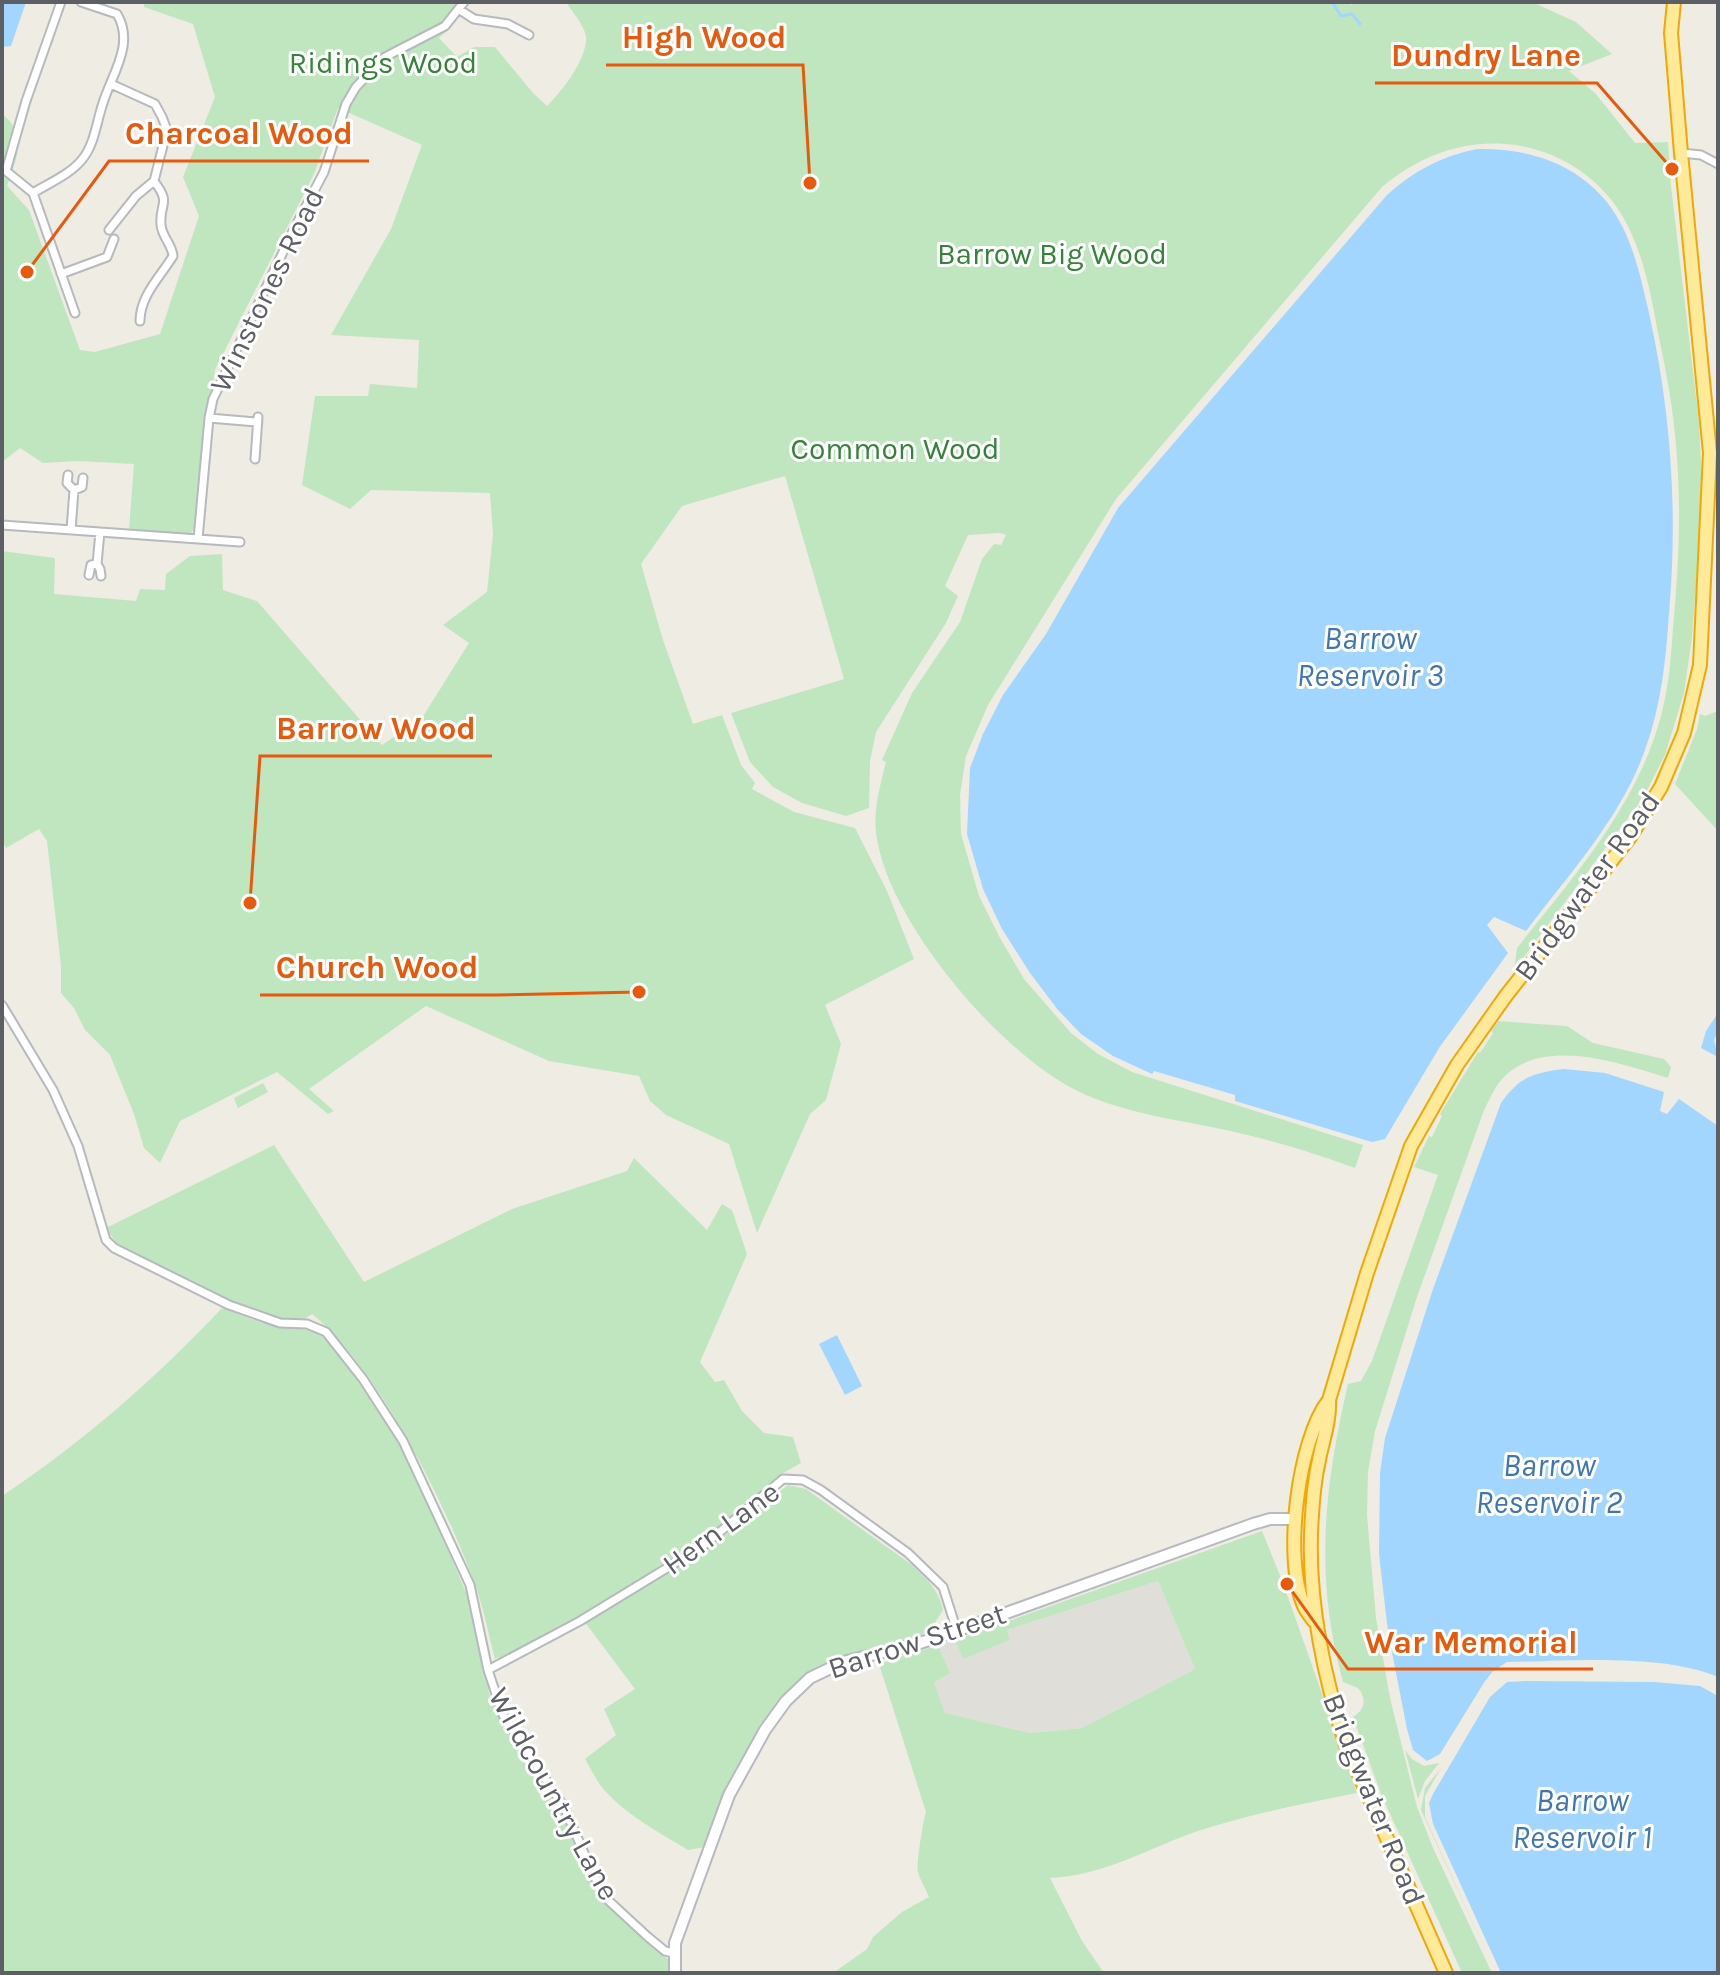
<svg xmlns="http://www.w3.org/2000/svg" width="1720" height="1975" viewBox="0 0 1720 1975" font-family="Karla,sans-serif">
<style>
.industrial{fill:#e0ded8}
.green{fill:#c0e6c0}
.water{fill:#a3d6ff}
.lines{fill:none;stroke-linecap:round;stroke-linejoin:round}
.stream{stroke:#a3d6ff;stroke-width:3}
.minor-casing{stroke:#b6b9be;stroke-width:11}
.secondary-casing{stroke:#b7bac0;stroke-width:14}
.trunk-casing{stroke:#f2a800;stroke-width:16}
.minor{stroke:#fff;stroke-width:7}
.secondary{stroke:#fff;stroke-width:10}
.trunk{stroke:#feea9a;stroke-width:12}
.labels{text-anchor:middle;stroke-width:6;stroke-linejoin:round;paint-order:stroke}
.park-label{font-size:30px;fill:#338438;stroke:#fff}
.street-label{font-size:30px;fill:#5c5f64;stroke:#fff}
.water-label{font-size:32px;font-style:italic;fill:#3e76b3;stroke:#fff}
.leader{fill:none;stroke:#e8590c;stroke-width:3}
.callout-dot{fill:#e8590c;stroke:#fff;stroke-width:3}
.callout-label{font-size:32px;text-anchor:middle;font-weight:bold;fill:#e8590c;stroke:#fff;stroke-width:6;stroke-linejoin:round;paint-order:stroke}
</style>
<rect width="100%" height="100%" fill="#eeece3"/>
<path class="industrial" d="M1158,1581L1195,1669L1082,1728L1030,1733L944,1713L934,1683L950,1673L938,1645L955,1640L963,1658L1010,1640L1007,1630Z"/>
<path class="green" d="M144,2H459L453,24L439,38L457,57L474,47H495L533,93L547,106C562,91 584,63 586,41C588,29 572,12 566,2H1349L1351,5L1358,2H1532L1576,22L1612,54L1569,71L1596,94L1635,143L1668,142L1671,186L1699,422L1701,463V519L1692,637L1684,693L1665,755L1643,798L1514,970L1517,948C1574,876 1639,804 1662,712C1669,685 1671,657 1673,628C1679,564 1682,499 1675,435C1672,401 1665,366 1658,333C1651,293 1642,247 1620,212C1597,176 1559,152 1516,145C1466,138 1420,155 1382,187L1116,499L988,705L966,756L960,795L961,834L979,896L1000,938L1024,979L1071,1033L1098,1054L1132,1072L1363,1145L1355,1168C1317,1154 1279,1142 1239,1133C1188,1121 1135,1116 1086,1095C1006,1061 891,926 877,839C872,814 880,786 886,762L882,760L912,693L960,622L982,559L994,544L1001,545L1006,535L1000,533L968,535L945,586L958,596L946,623L876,732L870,761L869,808L846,816L802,803L773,787L750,762L731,713L844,679L785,476L682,506L641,564L663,640L693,724L722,715L741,765L755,783L752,789L794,812L855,828L887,891L914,959L825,1005L841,1044L826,1100L810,1114L757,1233L729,1144L666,1115L650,1101L639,1076L549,1061L426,1006L309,1089L334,1111L328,1114L277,1072L180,1121L160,1163L144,1148L134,1114L110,1055L85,1030L74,1008L61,993V966L47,841L39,829L6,848L2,840V551L55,558L54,594L136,601L140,589L165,590L166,574L190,556L222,554L223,590L257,601L382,745L422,718L469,643L443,625L487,592L493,534L490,493L371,490L350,509L302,485L315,396H368L370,384L417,388L419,340L331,335L391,229L422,145L338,108L314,174L215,370L200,469L195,527L191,533L183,535L129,530L134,464L78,461L43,463L20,448L2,462V114C29,135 16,159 7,186L29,210L80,350L95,352L160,334L199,216L183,177L215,97L193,24L144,7Z
M1718,711V831L1675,784L1697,729L1700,714L1705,716Z
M1498,1021L1567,1026L1593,1043L1664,1059L1671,1067L1668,1078C1622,1064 1547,1037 1506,1075C1495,1085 1489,1100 1483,1113L1417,1297L1375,1431L1368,1472L1367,1515L1376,1618L1390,1698L1417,1807L1433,1848L1492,1973H1462L1381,1794L1356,1726L1353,1717C1365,1710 1367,1698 1358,1688L1343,1682C1314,1577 1324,1488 1348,1384L1361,1381L1372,1361L1438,1175L1414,1167L1429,1136L1432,1137L1442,1116L1440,1114L1478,1052L1480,1053L1493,1033L1491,1031Z
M263,1083L268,1092L238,1108L234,1098Z
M274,1145L364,1282L512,1209L627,1171L634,1158L707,1230L722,1204L732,1210L747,1254L700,1362L715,1382L724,1380L742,1411L764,1433L793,1437L801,1463L778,1476L740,1513L672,1562L659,1566L647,1576L523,1649L495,1659C489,1637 485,1615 478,1593C449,1510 380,1369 312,1314C309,1316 303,1320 301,1320C268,1328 151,1261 117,1244L106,1228Z
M222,1308L262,1323L315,1331L328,1340L361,1382L399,1444L425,1496L470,1602L490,1697L500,1721L546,1785L609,1905L621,1919L669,1960L670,1973H2V1496C83,1442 155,1379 222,1308Z
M788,1485L806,1489L912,1565C927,1579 939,1590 943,1610L930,1630L921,1635C888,1645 839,1652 810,1671C797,1680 787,1694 777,1707C743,1749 719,1795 705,1847L688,1850C660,1833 628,1816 605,1791C597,1782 591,1769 585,1759L616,1735L604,1709L635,1689L584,1621L705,1551Z
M1262,1531L1283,1583L1357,1793C1305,1803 1252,1814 1201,1830C1150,1847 1104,1876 1050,1878L1082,1941L1104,1973H833L867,1949L873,1937L902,1912L929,1897C926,1889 920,1880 918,1872C916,1864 923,1822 926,1812L879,1664L938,1645L950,1673L934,1683L945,1713L1030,1733L1082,1728L1195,1669L1158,1581L1007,1630L1010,1640L963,1659L955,1640Z
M1405,1750L1412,1759L1424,1766L1439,1763L1425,1781L1418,1799Z
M1441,1768L1425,1796V1817L1492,1965L1421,1810L1425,1788Z"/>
<path class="water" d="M2,2H26L11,46L2,47Z
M1477,149C1526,148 1574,162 1606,201C1632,233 1640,275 1649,313C1671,412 1678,512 1669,613C1666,660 1661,706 1645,750C1621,818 1569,874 1526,931L1494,917L1487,925L1508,953L1439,1048L1385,1139L1372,1142L1235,1101V1095L1154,1071L1152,1074L1113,1056L1081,1034L1058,1010L1030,973L1002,929L983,889L967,834L970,768L983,734L1003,695L1046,634L1118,508L1387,195C1413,171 1442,156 1477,149Z
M1718,1013V1030L1714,1040L1718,1057L1701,1048L1706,1031Z
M1564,1069L1605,1073L1664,1092L1660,1111L1667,1114L1679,1099L1718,1126V1677C1662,1653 1568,1661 1507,1662L1493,1671L1485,1681L1440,1754L1427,1761L1413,1750L1407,1729L1388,1632L1379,1554L1380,1473L1385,1438L1433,1289L1501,1103C1520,1077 1532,1073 1564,1069Z
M837,1335L862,1386L845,1395L819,1344Z
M1526,1681L1654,1682L1700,1686L1718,1696V1973H1501L1433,1824L1429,1803L1433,1794L1490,1697L1507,1682Z"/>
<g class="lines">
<path class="stream" d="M1332,2L1341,16L1352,14L1360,24"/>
<g class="minor-casing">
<path id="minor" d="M61,2L26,101L6,171L33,193L75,313
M460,10L474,19L508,24L529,35
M111,84L155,104L162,117L167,130L154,181C172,205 159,202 161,225C162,237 172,244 173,256C160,277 140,296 140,321
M1681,153L1701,155L1718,164
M33,193C49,183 73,173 84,157C95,142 97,120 103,103C112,74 135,44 117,14L81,2
M109,230L136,196L154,181
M61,274L107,257L114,239
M209,418L257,422
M255,459L258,417
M68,475L67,483L74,490L82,487L83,478
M2,525L198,539L209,418L213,399L293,231L324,172L346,104L356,87L385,57L445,26L464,2
M71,530L74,490
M198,539L240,542
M97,564L100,532
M89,575L91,565L97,564L100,569L101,576
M2,1005L53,1090L78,1146L106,1240L114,1248L229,1305L280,1323L307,1324L326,1332L363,1379L403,1441L470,1585L488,1670L503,1715L564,1807L594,1876L609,1901L648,1937L665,1951L674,1953
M488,1670L580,1621L703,1546L783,1479L803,1480L821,1490L908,1553L943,1587L957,1631"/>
</g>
<g class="secondary-casing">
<path id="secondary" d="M675,1973V1943L729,1795L765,1730L786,1701L810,1678L843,1662L920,1643L973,1625L1253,1524L1270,1519H1294"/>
</g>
<g class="trunk-casing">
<path id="trunk" d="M1314,1621C1311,1617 1306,1611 1304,1606C1283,1559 1298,1439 1329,1400
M1446,1973L1346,1745C1322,1671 1306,1593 1312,1515C1313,1497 1315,1478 1319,1460C1323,1439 1330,1422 1329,1400L1367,1273L1411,1146L1457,1065L1505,997L1630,837L1661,787L1684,733L1700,665L1710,453L1681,153L1671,33L1674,2"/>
</g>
<use href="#minor" class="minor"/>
<use href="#secondary" class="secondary"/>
<use href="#trunk" class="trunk"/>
</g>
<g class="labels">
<g class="park-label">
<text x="383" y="73">Ridings Wood</text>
<text x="1052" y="264">Barrow Big Wood</text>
<text x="895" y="459">Common Wood</text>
</g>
<g class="street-label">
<text transform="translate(267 290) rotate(-64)" y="10">Winstones Road</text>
<text transform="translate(1587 886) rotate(-54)" y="10">Bridgwater Road</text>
<text transform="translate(721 1528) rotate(-36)" y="10">Hern Lane</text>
<text transform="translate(917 1641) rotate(-18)" y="10">Barrow Street</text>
<text transform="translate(554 1794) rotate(61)" y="10">Wildcountry Lane</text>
<text transform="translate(1374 1799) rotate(68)" y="10">Bridgwater Road</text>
</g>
<g class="water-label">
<text x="1370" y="649">Barrow<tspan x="1370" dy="37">Reservoir 3</tspan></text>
<text x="1549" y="1476">Barrow<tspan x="1549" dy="37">Reservoir 2</tspan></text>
<text x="1582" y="1811">Barrow<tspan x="1582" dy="37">Reservoir 1</tspan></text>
</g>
</g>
<path class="leader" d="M810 183L803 65H606M1672 169L1597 83H1375M27 272L109 161H369M250 903L260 756H492M639 992L495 995H260M1287 1584L1348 1669H1593"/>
<g class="callout-dot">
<circle cx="810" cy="183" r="8"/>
<circle cx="1672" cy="169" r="8"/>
<circle cx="27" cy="272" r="8"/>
<circle cx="250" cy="903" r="8"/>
<circle cx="639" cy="992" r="8"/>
<circle cx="1287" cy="1584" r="8"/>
</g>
<g class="callout-label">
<text x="704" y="48">High Wood</text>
<text x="1486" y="66">Dundry Lane</text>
<text x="239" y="144">Charcoal Wood</text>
<text x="376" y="739">Barrow Wood</text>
<text x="377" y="978">Church Wood</text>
<text x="1471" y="1653">War Memorial</text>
</g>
<rect width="1720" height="1975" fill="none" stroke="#5c5f64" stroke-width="8"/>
</svg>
